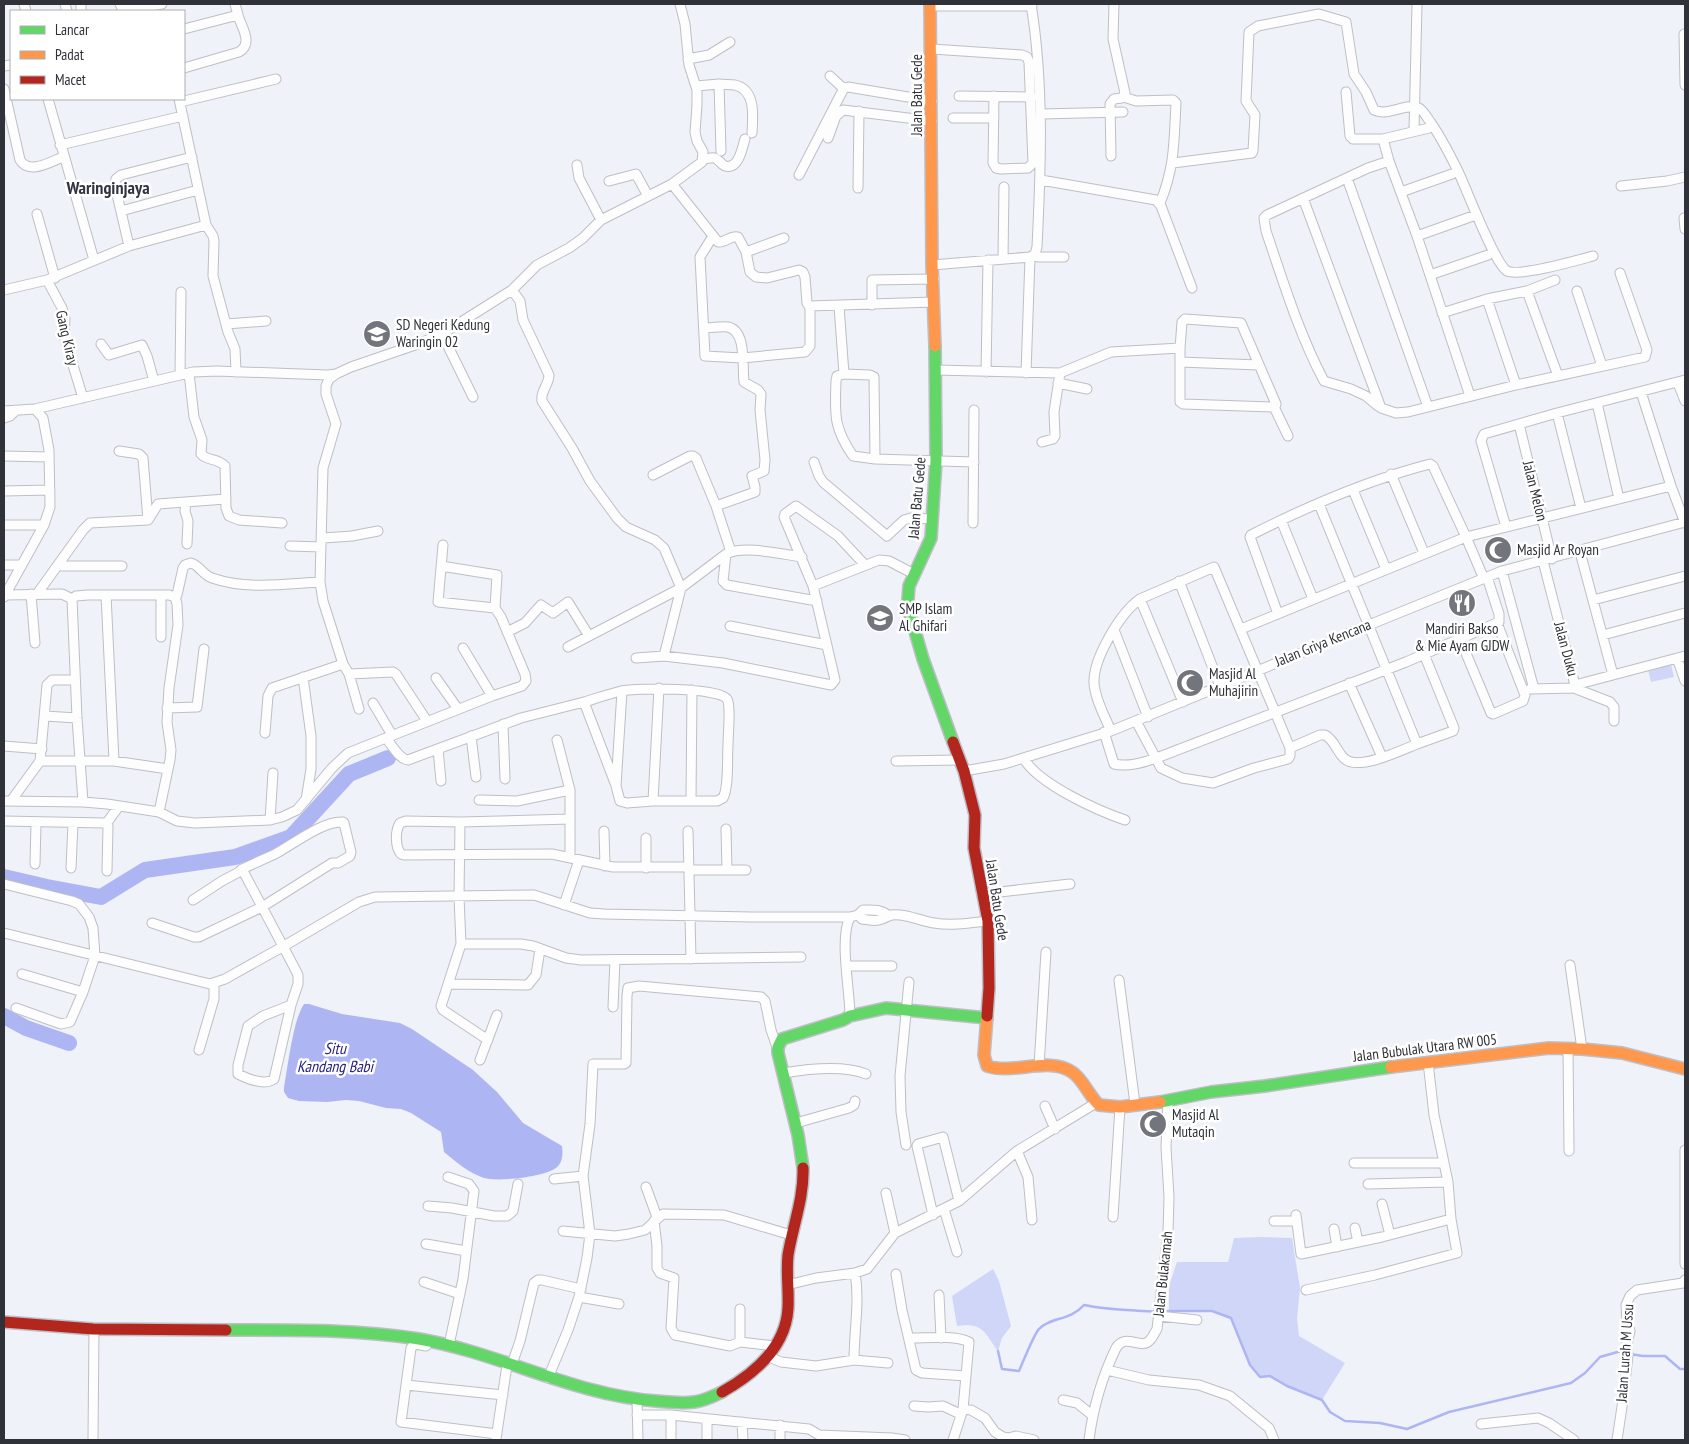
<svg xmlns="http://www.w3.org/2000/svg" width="1689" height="1444" viewBox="0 0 1689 1444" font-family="'PT Sans Narrow',sans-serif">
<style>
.green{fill:#d0d6f8}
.water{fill:#adb6f2}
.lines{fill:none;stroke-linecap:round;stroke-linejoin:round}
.stream{stroke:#adb6f2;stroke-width:2.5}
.river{stroke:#adb6f2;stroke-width:16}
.street-casing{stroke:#bdbfc5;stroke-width:11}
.fast-casing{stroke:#bdbfc5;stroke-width:14}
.slow-casing{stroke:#bdbfc5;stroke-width:14}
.jam-casing{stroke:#bdbfc5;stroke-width:14}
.street{stroke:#fdfdfe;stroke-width:9}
.fast{stroke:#63d668;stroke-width:11}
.slow{stroke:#ff974d;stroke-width:11}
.jam{stroke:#b3261e;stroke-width:11}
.labels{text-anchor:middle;stroke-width:5;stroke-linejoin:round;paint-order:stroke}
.street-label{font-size:15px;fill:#303239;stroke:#fff}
.poi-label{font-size:15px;fill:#303239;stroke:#fff;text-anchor:start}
.water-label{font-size:16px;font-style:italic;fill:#272381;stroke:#fff}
.quarter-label{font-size:18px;font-weight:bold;fill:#323442;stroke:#fff}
</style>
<rect width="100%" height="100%" fill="#f0f2f9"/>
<path class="green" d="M1671,664L1674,677L1651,682L1648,670Z
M1261,1237L1292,1238L1300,1288L1297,1319L1299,1336L1345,1363L1322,1400L1287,1386L1270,1376L1260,1377L1250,1365L1231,1318L1212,1311L1169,1310V1286L1177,1262H1228L1234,1238Z
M993,1269L999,1281L1011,1326L1002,1338L998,1351C984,1332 983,1322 957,1326L952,1296Z"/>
<path class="water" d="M304,1004H309L342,1014L400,1023L412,1029L473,1070L497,1092L523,1123L562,1146C563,1153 563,1163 556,1168C544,1177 498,1182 484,1178C469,1173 456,1162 444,1152L441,1132L411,1113L401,1109L386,1108L359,1101L346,1100L327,1102L299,1101L288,1098L284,1092V1087C288,1066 293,1020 304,1004Z"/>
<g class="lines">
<path class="stream" d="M1164,1311H1212L1231,1318L1250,1365L1260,1377L1270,1376L1287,1386L1322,1400L1330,1412L1345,1421L1380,1423L1407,1429L1449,1412L1571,1383L1585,1373L1600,1357L1621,1351L1624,1352
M998,1351L1002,1369L1019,1371C1023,1362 1034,1334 1039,1329C1050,1317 1070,1321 1084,1305C1107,1310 1132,1310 1156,1312
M1630,1354L1643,1356H1665L1680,1369H1685"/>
<path class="river" d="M4,877L47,887L101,897L145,870L235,857L291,837L349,774L388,758
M4,1016L26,1028L69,1043"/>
<g class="street-casing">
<path id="street" d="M24,4L26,11
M65,4L67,11
M81,4V11
M120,4L122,8L127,10L162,4
M235,4L238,15
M930,6H1032
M184,29L238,15C241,27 254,43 239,52L184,68
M1684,34L1685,85
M932,49L1022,55L1027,57L1029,62L1033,163L1028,168L1001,169L996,168L993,163L994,96
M688,59L709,55L730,42
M4,66L11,65
M830,76L844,89
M719,84C724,85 730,84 735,85C756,90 753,116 752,133
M696,86L719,84L721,151
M4,89L20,160C29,175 50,162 63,157
M1346,92L1350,136L1353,139H1383L1429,128
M959,96L1032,97
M1124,97L1136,101L1173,100L1176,103C1174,140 1175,167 1160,203
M48,99L94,260
M180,102L276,79
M1041,114L1123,112
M953,118H994
M1414,131L1417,4
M828,138L836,116L843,110L932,121
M1383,139L1389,161L1417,236L1470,396
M60,145L183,116
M1111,156L1110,104L1114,99L1122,98L1125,93L1113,39L1114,4
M703,159C707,159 712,157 715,158C719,160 721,164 725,166C739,170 742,148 745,139
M1173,163L1252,153L1253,151L1255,115L1246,101L1249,32L1258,26L1319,14L1346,22L1354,74L1366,92L1374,110C1388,117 1407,102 1419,108C1424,111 1427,118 1431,123C1441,137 1449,153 1457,169C1466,187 1494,263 1507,271C1520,277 1578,260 1593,256
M577,165L579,178L601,220
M799,175L844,88L848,87L932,101
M1347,178L1428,407
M1041,180L1156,200L1161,206L1192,288
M609,181L636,174L648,196
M672,184L718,242C725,243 731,235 738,237L746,252L750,272L756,277L767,278L799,270L803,272L805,277L807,303L809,306L934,302
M1621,186L1667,181L1685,177
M858,188L859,111
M1401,192L1452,174
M1303,198L1381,408L1396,413L1408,412L1516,385L1487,299
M121,211L198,190
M37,214L55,278
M1684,218L1685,229
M206,225L213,236L214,241L213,276L228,332L235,349L236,372
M713,236L700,257L705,356L742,358L805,352L810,346V307
M1417,236L1473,216
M129,246L115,186L116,179L121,175L192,157
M746,252L784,238
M1033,256L1039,257H1064
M1003,258L1004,187
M932,265L1030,257L1035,254L1037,247C1041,166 1044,84 1031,4
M1430,275L1488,255
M47,280L62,308L65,319L64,336L83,398
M4,290L47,280L129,246L206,225L179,99
M512,290L520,301L523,320L549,375C549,385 540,391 542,401L572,448L590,481L617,518L626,527L655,540L664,548L681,588L664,656
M1527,291L1558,376
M1577,291L1602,366
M872,305V280L934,279
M839,306L844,374L870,375L874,377L875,459
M1442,313L1487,299L1527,291L1555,280
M1185,319L1241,323L1276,404L1275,407L1183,404L1180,402V348L1182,322Z
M226,324L266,321
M704,328C711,328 721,326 728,327C747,331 742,367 744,382L758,390L761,394L760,410L765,460L764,471L752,476L755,487V492L716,506
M442,334L473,397
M101,344L109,355L142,345L147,356L154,381
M1180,362L1259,365
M936,370L1060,373L1111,352L1180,348
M986,372L988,260
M189,373L194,417L202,440L201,454C207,461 218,458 225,466L226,508L229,516L239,520L282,523
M1026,373L1030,257
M336,374L329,379L326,386V394L336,424L323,468L320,582L323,601L343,664L349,674L393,672L396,674L427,721
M844,374L837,376L836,381C835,414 833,427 853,456L875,459L974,462
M180,375L181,292
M1058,383L1087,389
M1678,383L1685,401
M1516,385L1645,357L1647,350L1620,273
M1641,392L1671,486L1685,523
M1597,403L1619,499
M1378,406L1366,396L1351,389L1324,381C1299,334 1283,281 1266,231L1264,218L1267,215L1368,168L1389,161
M1274,407L1288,436
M4,411L35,409L193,372L217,371L328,375L336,374L351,367L418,344L442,334L512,290L537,265L569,248L583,238L601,220L672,184L702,162L703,152L697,141L695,132L697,105V90L689,65L685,24L680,4
M1557,413L1581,508
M4,418L10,416L16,410
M1519,424L1552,559
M1042,442L1053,439L1055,436L1054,412L1060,373
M119,451L139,454L143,458L148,520
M4,456L49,457
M814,462L819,476L823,482L887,536L904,520L911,518L932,519
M1391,474L1424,553
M653,475L690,456H693L696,458L716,506L731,552
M1353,490L1386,569
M4,491L50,490
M186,502L185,511L188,521L187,544
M1319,504L1417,744L1453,731L1454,728L1424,654
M1281,520L1313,599
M973,523L974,410
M4,525H44
M1506,527L1481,441L1484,434L1557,413L1685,380
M323,538L352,536L378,531
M290,546L321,547
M1580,552L1613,675
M802,557C780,554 745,545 726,554L723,581L727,585L817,601
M1543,561L1575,685L1685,656
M4,565H22
M865,565L838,536L796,506L785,514L784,517L813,586L879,560L889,561L914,574
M59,566H122
M441,566L497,575L495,608
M1502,571L1534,689
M1179,581L1220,686
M31,594L35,643
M37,594L83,530L90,523L148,520L158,504L226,499
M5,595L62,594L72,599
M106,595L114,761
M4,597L44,525L50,507L49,450L43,418L35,409
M175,597L177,595L183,568L185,565L191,563C199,565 203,575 212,578C246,590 285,584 320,582
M1140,599L1183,702
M1593,600L1685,576
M1278,614L1250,537L1251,535C1308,506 1368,480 1430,464L1433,466L1466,537L1484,579
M730,626L827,645
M1241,629L1466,537L1671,486
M1114,630L1148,717
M507,632L525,623L541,605L553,613L568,602L589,636
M1603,635L1685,613
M161,637V596
M1460,639L1491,713L1493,714L1523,701L1525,695L1497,623
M568,647L681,588L726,554
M463,648L492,696
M636,658L664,656L723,663L831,685L835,680L813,586
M1677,658L1685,681
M349,674L359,709
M303,677L311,736V769L306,800
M436,678L458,709
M1349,683L1382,757
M1530,689L1574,688L1610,702L1614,707V721
M584,702C597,698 609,694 621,691C636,688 719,687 727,699C731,705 728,736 728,745C727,759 729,787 723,798L717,801H653L627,803L620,801L616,786L622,691
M373,703L392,735
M167,708L197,707L204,649
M45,716L77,718
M503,724L505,779
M1111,731C1105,717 1095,699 1094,683C1093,659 1120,613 1140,599L1214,567L1275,712L1290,748V756L1288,759L1254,768L1213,783L1182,778L1161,768L1136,721
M1104,732L1114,764C1128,767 1141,763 1154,759L1406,662L1499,622V614L1487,577
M265,733L268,696L272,688L343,664
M471,736L476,777
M386,738C392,745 399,759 408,760L521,718L584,702L615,783
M557,740L570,790V857
M4,746L42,749
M1290,748L1320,735H1325C1335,740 1337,753 1345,759C1359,771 1402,750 1417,744
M438,749L441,781
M1024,759C1039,784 1096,810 1125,820
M40,761L47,685L52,680H75
M896,761L960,760
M964,771L1004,764L1111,731L1369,625L1502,571L1685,522
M479,800L517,801L570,790
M4,801L83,802L107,804L159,812L177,821L195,823L270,820L282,817L297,810L332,768L348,753L492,696L522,686L526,681L525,674L501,617L495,608L438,602L443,545
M11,801L40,761H114L168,769
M653,801L659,688
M691,801L692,690
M83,802L77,718L72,599L76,596L88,595H169L175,597
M159,812L170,760L171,750L167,722L169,688L178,625L177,604L175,597
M570,819L460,822L406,821L400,823C395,831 395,847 401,854L404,855L552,854L613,867H689
M270,820L273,773
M4,821L105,823L108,826L107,871
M460,822L459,897L461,944L441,1006L443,1010L488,1040
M106,824L119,806
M726,829L727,870
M604,831L605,866
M688,831L691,959
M646,838V868
M35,864L36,823
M71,868L73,823
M242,869L294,967L298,975V984L291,1005L274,1079C265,1086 248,1079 238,1074V1065L248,1026L263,1016L291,1005
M689,870H746
M4,884L72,901L79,904L89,917L93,928L95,956L83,992L70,1022L61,1024L16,1008
M982,894L1070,884
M564,905L579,860
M858,915L862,919C868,920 876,922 882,919C890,916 889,914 900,915C911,916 922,921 934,923C952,926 970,923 988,921
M152,923L194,937H199L262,907L332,863H338L350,856L351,852L344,823L343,822C324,820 292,845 275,854C264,859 253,864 242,869L239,872L222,881L193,900
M4,933L210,984L225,979L284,946L359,902L375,897L534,895L590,913L604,914L751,917H850L858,915L863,910C873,910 880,909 888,915
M461,944H521L533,946L566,958L581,960L801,957
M1570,965L1582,1049
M846,966H892
M22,974L83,992
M1119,980L1135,1104
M449,984L528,985L536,975L540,949
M613,1007L615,960
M850,1016C850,991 839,938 850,917
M1568,1048L1569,1151
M199,1050L214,999V983
M480,1060L497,1015
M1039,1066L1046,952
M784,1073C808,1069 843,1065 866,1074
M1045,1106L1055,1129
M796,1123L849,1108L854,1105L855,1101
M906,1145L901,1112L900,1076L909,982
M1685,1150V1264
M1017,1151L1028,1177L1032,1220
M1354,1163H1444
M448,1177L469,1184L474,1191L463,1279L449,1345
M554,1179L583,1176
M1368,1184L1448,1182
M646,1187L657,1217
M886,1193L895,1233
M1382,1204L1390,1235
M428,1206L452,1208L494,1216H507L513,1211L518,1184
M944,1209L957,1252
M933,1215L917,1146L918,1144L943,1137L959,1201
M1296,1215L1301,1254L1382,1237L1451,1219
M1113,1217L1120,1107
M654,1221L657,1246V1268L660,1273L674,1278L671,1328L675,1335L730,1346L740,1342L776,1346
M1274,1221H1297
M1355,1228L1358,1242
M1334,1229L1337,1247
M563,1231L615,1236L629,1234L645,1230L663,1214L724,1215L791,1235
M426,1244L466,1251
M896,1274L902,1310L916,1370L922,1373L966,1376
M424,1282L460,1294
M787,1285L816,1278L855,1273L867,1269L895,1233L959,1201L1017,1151L1096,1103
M1306,1290L1375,1275L1457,1253L1451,1219L1448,1182L1434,1115L1428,1062
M939,1295L941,1338
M579,1297L619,1304
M1159,1316L1197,1320
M910,1338C927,1338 954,1335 969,1342L963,1409L953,1440
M740,1342V1309
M426,1346L415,1344L411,1348L401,1422L497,1434
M767,1356L781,1362L816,1366L854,1360L888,1363
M854,1360C854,1330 860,1302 855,1273
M512,1364L520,1341L534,1283L538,1280H542L581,1289
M1107,1370L1149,1380L1199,1385L1230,1396L1269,1428L1274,1440
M548,1378L568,1330L579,1297L587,1258L590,1234L583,1176L590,1124L593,1064H624L626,1063L627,996L628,988L639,986L761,997L765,1001L771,1030L778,1050
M406,1385L503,1395
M637,1399L638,1440
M1063,1400L1077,1403L1092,1415
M914,1406L928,1407L943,1406L960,1414
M963,1409L971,1410L985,1418L995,1432L1003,1437L1008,1438L1016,1436L1034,1440
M637,1415H671L809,1429L819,1435L892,1438L905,1440
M671,1415V1440
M707,1420V1440
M742,1422L743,1440
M1481,1424L1538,1418L1549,1423L1574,1440
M780,1425V1440
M496,1439L507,1365
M93,1440L94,1329
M1089,1440C1093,1408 1102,1377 1116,1348C1126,1332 1141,1351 1150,1340C1153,1337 1155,1332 1157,1329L1168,1232L1169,1197L1166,1147L1168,1101
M1617,1440L1623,1400L1628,1355L1627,1344L1630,1331L1627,1321L1626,1305L1630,1296L1637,1290L1683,1283L1685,1280"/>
</g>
<g class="fast-casing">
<path id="fast" d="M935,346L936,461L931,538L909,586L908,599L910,614L923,659L953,742
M1160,1102L1211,1092L1265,1086L1391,1067
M803,1168L798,1135L778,1053V1047L782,1039L843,1020L850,1016L886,1008L987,1018
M226,1330C290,1330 355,1329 419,1339C500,1353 574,1395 656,1401C668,1402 682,1404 694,1402C704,1401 714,1396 722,1392"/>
</g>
<g class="slow-casing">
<path id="slow" d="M930,4L932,265L935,346
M987,1016L984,1055L987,1066C1013,1075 1049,1056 1072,1072C1084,1080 1088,1095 1099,1105L1120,1107L1160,1102
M1391,1067L1549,1048L1582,1049L1622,1053L1685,1069"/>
</g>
<g class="jam-casing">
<path id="jam" d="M953,742L964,771L975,815L974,848L988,921L989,988L987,1016
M4,1322L93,1329L226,1330
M722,1392C754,1374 786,1348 788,1308C789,1291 786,1273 788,1255C793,1225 804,1198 803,1168"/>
</g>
<use href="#street" class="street"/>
<use href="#fast" class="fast"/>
<use href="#slow" class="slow"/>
<use href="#jam" class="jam"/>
</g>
<defs>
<g id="school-disc" transform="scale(1.4375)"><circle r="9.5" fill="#73757c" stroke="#fff"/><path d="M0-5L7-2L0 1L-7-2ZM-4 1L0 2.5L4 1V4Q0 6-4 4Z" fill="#fff"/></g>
<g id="mosque-disc" transform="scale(1.4375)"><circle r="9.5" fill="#73757c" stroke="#fff"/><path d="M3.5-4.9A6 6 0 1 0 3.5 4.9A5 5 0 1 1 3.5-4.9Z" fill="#fff"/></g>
<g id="restaurant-disc" transform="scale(1.4375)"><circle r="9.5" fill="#73757c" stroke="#fff"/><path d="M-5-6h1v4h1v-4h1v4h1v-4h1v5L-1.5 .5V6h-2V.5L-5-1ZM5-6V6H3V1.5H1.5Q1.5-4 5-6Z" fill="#fff"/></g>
</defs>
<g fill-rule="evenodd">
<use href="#school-disc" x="377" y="334"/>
<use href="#mosque-disc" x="1498" y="550"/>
<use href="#restaurant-disc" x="1462" y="603"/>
<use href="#school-disc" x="880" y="618"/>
<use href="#mosque-disc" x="1190" y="683"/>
<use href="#mosque-disc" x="1153" y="1124"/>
</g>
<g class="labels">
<g class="street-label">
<text transform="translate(917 95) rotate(-90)" y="5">Jalan Batu Gede</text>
<text transform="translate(67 338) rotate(77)" y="5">Gang Kiray</text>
<text transform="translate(1535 491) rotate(76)" y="5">Jalan Melon</text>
<text transform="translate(917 498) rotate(-85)" y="5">Jalan Batu Gede</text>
<text transform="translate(1323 643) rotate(-22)" y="5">Jalan Griya Kencana</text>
<text transform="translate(1566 649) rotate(75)" y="5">Jalan Duku</text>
<text transform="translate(997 900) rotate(81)" y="5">Jalan Batu Gede</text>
<text transform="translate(1425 1048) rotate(-7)" y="5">Jalan Bubulak Utara RW 005</text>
<text transform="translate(1163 1274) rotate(-84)" y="5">Jalan Bulakamah</text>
<text transform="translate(1625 1353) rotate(-86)" y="5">Jalan Lurah M Ussu</text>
</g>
<g class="poi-label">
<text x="396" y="330">SD Negeri Kedung<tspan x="396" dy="17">Waringin 02</tspan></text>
<text x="1517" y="555">Masjid Ar Royan</text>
<text x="899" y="614">SMP Islam<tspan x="899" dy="17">Al Ghifari</tspan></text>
<text x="1462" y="634" text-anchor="middle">Mandiri Bakso<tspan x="1462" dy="17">&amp; Mie Ayam GJDW</tspan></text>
<text x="1209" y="679">Masjid Al<tspan x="1209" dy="17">Muhajirin</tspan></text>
<text x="1172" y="1120">Masjid Al<tspan x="1172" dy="17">Mutaqin</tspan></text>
</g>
<g class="water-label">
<text x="335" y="1054">Situ<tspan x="335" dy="18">Kandang Babi</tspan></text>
</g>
<g class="quarter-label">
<text x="108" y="194">Waringinjaya</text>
</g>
</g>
<rect width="1689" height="1444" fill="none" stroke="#303239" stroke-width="10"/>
<rect x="10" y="10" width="175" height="90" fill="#ffffff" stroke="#acadb0"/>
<rect x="20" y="26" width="25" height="8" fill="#63d668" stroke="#acadb0"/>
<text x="55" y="35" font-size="15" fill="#303239">Lancar</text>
<rect x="20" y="51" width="25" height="8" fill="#ff974d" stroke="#acadb0"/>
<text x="55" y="60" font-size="15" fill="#303239">Padat</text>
<rect x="20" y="76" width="25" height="8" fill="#b3261e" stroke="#acadb0"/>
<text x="55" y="85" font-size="15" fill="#303239">Macet</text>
</svg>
